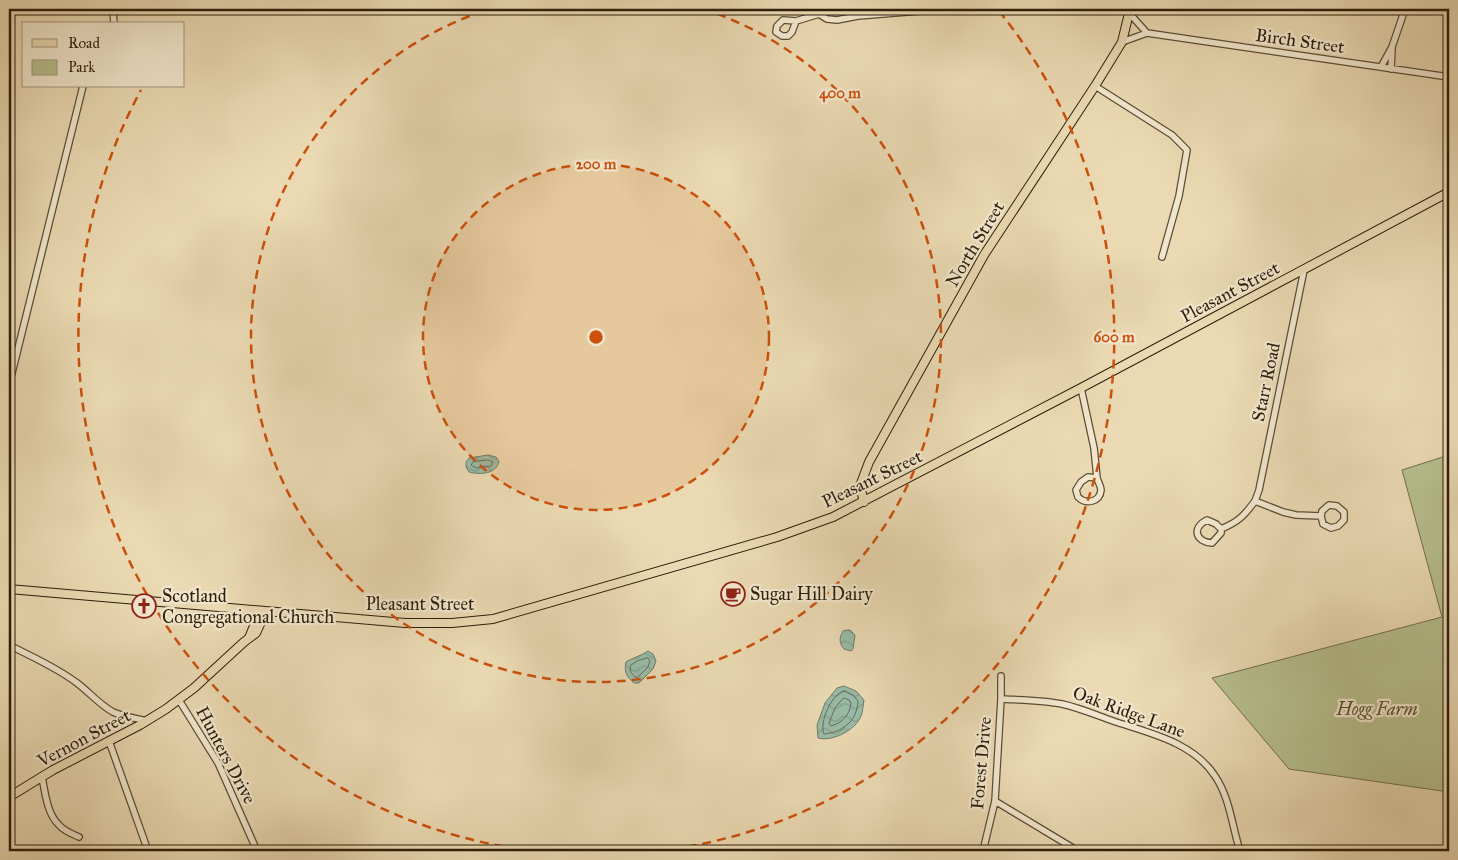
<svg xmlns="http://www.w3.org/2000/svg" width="1458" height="860" viewBox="0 0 1458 860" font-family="'IM FELL Great Primer',serif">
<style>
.green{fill:#b6bf8d;stroke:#726e4c}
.water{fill:url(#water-waves);stroke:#6e7c68}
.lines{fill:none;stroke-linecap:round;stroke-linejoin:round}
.shore{stroke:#636c58;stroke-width:1}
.minor-casing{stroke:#5c4d34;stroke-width:8}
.major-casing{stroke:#2d1e0a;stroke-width:10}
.minor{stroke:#f1e6cd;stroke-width:5.5}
.major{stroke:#ead9b2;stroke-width:8}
.ring{fill:none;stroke:#cc500c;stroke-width:2.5;stroke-dasharray:9 6}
.labels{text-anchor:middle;stroke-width:4.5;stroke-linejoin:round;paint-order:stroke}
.street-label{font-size:18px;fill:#2d1e0a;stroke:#f1e6cd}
.poi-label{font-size:18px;fill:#2d1e0a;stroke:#f1e6cd;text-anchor:start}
.park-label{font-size:18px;font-style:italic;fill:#564e31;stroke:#f1e6cd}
.centre{fill:#cc500c;stroke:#f1e6cd;stroke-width:2.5}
.ring-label{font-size:15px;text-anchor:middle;font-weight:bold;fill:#cc500c;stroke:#f1e6cd;stroke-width:4.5;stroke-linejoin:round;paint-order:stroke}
</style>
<defs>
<pattern id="water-waves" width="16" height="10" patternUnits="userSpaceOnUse" patternTransform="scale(1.25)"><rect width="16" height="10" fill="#99bba7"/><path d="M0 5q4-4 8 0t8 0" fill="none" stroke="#84a08e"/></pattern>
</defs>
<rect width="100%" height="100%" fill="#ead9b2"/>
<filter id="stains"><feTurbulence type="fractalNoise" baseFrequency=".004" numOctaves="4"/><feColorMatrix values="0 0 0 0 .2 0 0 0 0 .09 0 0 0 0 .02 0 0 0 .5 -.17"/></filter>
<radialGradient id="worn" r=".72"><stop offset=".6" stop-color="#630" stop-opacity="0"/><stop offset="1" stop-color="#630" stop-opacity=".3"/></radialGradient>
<path class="green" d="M1449,455V792L1289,769L1212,678L1442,617L1402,470Z"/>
<path class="water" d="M488,455L496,457L499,461C497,474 480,475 469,472L466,467V462L469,458Z
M847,630H850L855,635L853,649L851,651L844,649C839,643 839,638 843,631Z
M648,651L653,654L656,661L653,669L639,683H634C626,676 624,672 626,662C634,657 641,656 648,651Z
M844,686L856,691L864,700C863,705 863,711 861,716C856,730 832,742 818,738L817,725L825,703L837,688Z"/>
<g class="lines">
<path class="shore" d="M488,460L493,462L491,466L476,468L471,465L473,462Z
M648,658L650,661L648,667L638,677H635C631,673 629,670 631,665L637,661Z
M844,691L853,695L858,701C857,721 843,732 824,734C819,723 831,694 844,691Z
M844,698L849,700L851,703C850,715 842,723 831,726L829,723L835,708Z"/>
<g class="minor-casing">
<path id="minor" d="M1124,9L1129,13L1147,33L1449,77
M113,11L114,24
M796,21L792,32L788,36H782L776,32L777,26L783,20L796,21L819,14L827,19L837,20L858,16L945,9
M1122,42L1147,33
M1381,67L1392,47L1405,9
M1391,69L1392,49
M1095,86L1172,135L1187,150L1179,196L1162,257
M9,385L83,86
M1081,388L1094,448L1097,478
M1088,477L1097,478C1098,482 1101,486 1101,490C1100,502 1086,505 1078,497L1076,490L1081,482Z
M1255,501L1259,490L1304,270
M1221,529V533L1212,543C1196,542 1191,528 1207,520L1216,524L1221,529C1238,522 1244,516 1255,501L1283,512L1296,515L1321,516L1322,511L1329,505L1337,506L1344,512V520L1338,526L1331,528L1323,524L1321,516
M9,645C32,657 56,667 77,683C89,692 100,705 113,712C124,717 136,718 147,721
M1001,699C1021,700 1043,700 1062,704C1080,708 1096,715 1113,721C1149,733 1193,742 1215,776C1230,798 1232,826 1240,851
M179,700L218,763L257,851
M109,741L148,851
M42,777C45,792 47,814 59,825C64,831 72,834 79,837
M995,801L1078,851
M9,843L11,851
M983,851L995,801L1001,699V676"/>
</g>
<g class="major-casing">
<path id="major" d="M864,502L860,486L869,462L984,255L1095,86L1122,42L1130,9
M9,589L405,623H452L493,619L777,537L833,517L1081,388L1449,192
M9,797L53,770L140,725L166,709L194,688L244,642L256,633L261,622L260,617L256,621L249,638"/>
</g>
<use href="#minor" class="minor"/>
<use href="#major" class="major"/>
</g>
<circle cx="596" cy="337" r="173" fill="#cc500c" fill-opacity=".12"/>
<g class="ring">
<circle cx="596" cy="337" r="173"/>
<path d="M703 9A345 345 0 1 1 489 9"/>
<path d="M533 851A518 518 0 0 1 141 90M999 11A518 518 0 0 1 659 851"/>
</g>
<defs>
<g id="cafe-ring" transform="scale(1.25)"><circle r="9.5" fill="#f1e6cd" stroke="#8f2418" stroke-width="1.5"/><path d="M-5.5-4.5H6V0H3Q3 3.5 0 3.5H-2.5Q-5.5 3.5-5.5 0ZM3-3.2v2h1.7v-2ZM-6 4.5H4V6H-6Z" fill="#8f2418"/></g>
<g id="church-ring" transform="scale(1.25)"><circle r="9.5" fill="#f1e6cd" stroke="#8f2418" stroke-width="1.5"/><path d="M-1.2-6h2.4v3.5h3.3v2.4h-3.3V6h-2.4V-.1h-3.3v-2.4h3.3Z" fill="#8f2418"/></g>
</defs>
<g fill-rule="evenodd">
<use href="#cafe-ring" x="733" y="594"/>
<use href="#church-ring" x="144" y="606"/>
</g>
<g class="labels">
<g class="street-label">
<text transform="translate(1300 41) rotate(8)" y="6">Birch Street</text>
<text transform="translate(975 244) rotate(-59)" y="6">North Street</text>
<text transform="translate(1230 292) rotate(-28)" y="6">Pleasant Street</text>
<text transform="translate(1266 382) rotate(-78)" y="6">Starr Road</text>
<text transform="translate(872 479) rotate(-26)" y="6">Pleasant Street</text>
<text x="420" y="610">Pleasant Street</text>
<text transform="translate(1129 712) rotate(20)" y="6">Oak Ridge Lane</text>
<text transform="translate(84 738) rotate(-28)" y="6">Vernon Street</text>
<text transform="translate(226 755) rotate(62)" y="6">Hunters Drive</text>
<text transform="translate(981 763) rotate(-85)" y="6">Forest Drive</text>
</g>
<g class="poi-label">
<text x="750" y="600">Sugar Hill Dairy</text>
<text x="162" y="602">Scotland<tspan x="162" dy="21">Congregational Church</tspan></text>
</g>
<g class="park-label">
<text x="1377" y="715">Hogg Farm</text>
</g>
</g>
<circle cx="596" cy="337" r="8" class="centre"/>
<g class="ring-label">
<text x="840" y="98">400 m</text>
<text x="596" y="169">200 m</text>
<text x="1114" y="342">600 m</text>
</g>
<rect width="1458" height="860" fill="none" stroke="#ead9b2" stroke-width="30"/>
<rect x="10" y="10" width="1438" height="840" fill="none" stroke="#2d1e0a" stroke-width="2.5"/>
<rect x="15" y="15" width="1428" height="830" fill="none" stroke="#2d1e0a"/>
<rect x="22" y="22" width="162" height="65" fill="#f1e6cd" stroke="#a3967f"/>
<rect x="32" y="39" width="25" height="8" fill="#ead9b2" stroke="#a3967f"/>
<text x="68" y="48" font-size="15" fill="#2d1e0a">Road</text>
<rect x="32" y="60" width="25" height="15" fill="#b6bf8d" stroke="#a3967f"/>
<text x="68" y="72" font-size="15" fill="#2d1e0a">Park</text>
<rect width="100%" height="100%" filter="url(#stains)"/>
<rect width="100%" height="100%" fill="url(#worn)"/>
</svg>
